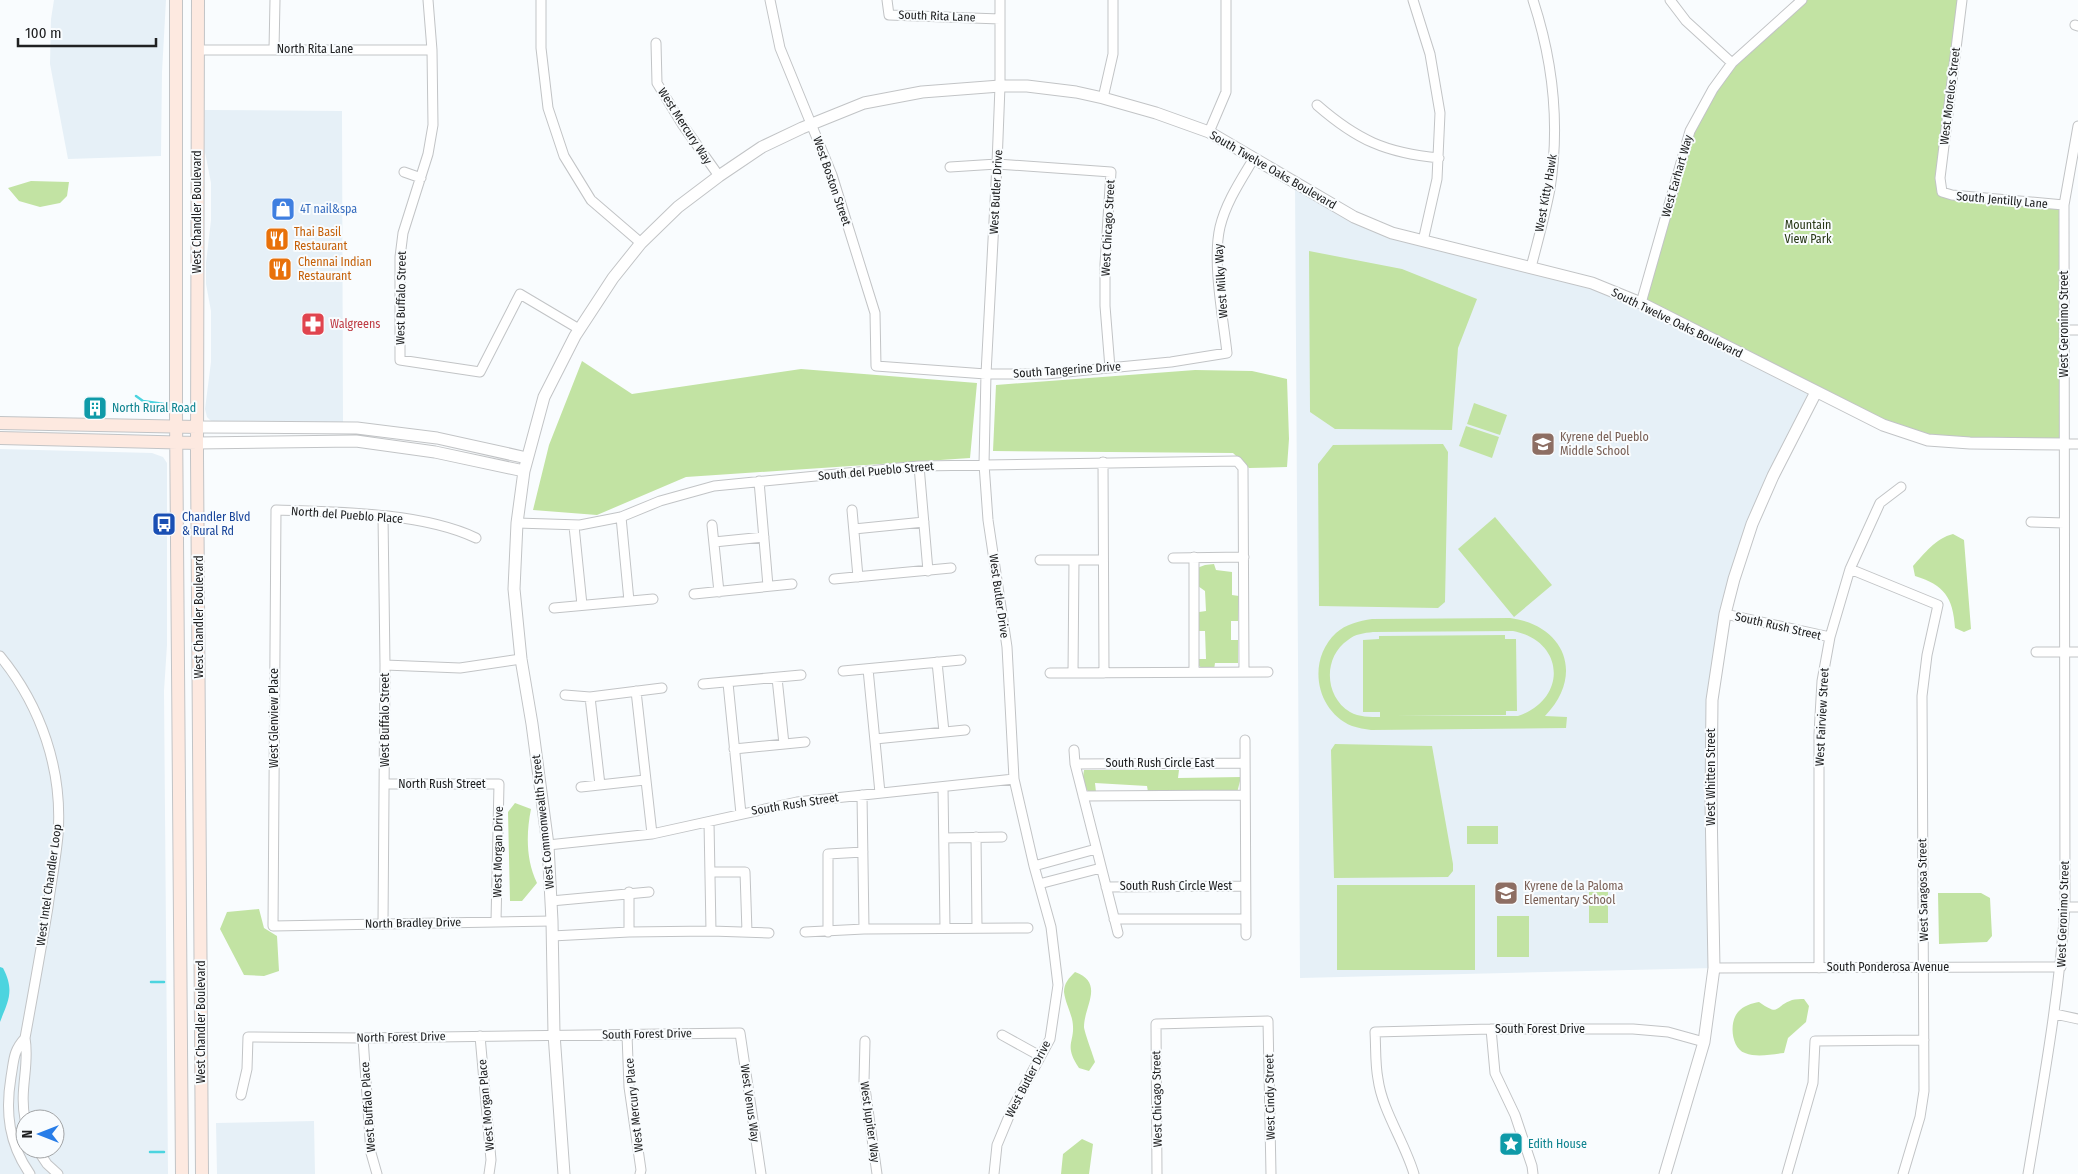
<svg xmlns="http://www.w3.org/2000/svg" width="2078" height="1174" viewBox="0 0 2078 1174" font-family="'Fira Sans Condensed',sans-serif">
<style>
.built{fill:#e6f0f7;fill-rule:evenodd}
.green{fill:#c2e3a3;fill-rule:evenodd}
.water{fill:#4cd4df}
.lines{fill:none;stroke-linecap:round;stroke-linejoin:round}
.stream{stroke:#4cd4df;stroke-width:2.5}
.minor-casing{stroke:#c2c4c6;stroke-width:11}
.tertiary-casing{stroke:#c2c4c6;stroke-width:13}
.secondary-casing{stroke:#c2c4c6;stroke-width:14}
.minor{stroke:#fff;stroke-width:9}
.tertiary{stroke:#fff;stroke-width:11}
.secondary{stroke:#fde9e0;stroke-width:12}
.labels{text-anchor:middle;stroke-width:4;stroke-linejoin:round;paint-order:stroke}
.street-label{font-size:12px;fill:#202122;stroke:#f9fcfe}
.shop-label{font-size:12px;fill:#366cbe;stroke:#f9fcfe;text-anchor:start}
.park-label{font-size:12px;fill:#263614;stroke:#f9fcfe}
.food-label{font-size:12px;fill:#c56008;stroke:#f9fcfe;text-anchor:start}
.health-label{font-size:12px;fill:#be3a42;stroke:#f9fcfe;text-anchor:start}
.culture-label{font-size:12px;fill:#0d838f;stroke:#f9fcfe;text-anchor:start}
.education-label{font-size:12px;fill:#785e54;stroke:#f9fcfe;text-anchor:start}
.transit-label{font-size:12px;fill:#164399;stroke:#f9fcfe;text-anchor:start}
</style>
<rect width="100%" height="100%" fill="#f9fcfe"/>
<path class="built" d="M54,0H166L162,72L161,156L68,159L50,64L51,19Z
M205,110L342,111L343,422H212L207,417L205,409L211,362V311L206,284V263L211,220V183L205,152Z
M1295,184L1354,217L1592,283L1816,392L1734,579L1712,700L1714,968L1300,978Z
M0,449L152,453L163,457L167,463V645L164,691L168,1174H0ZM25,1119H55V1149H25Z
M314,1121L315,1174H217L216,1123Z"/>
<path class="green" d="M1802,0H1962L1942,192L2064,205V444L1970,443L1883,425L1641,303L1690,131L1732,63Z
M31,181L69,182L67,196L60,203L40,207L19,201L8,188Z
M1309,251L1402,269L1477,299L1458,348L1452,430L1335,429L1310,412Z
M582,361L632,394L801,369L977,383L970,458L686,477L597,515L533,510L549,445Z
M1195,370L1252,371L1287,379L1289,439L1287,467L1249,468L1233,453L993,451L996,385Z
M1474,403L1507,415L1500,435L1467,424Z
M1466,426L1499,437L1492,458L1459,446Z
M1443,444L1448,452L1445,602L1438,608L1319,606L1318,464L1333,445Z
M1495,517L1552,585L1514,617L1458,549Z
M1953,534L1964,540L1971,629L1964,632L1955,628C1953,597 1944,585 1915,576L1913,566C1924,554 1936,538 1953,534Z
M1214,564L1216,570L1232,572V595L1239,596L1238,621H1231V640H1238V663H1215L1214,670H1204L1197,664L1199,659H1206L1205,631H1198L1199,612L1206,611L1205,591L1198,586L1197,568L1205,565Z
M1510,618C1565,625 1585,675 1545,716L1567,717L1566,728L1371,730C1365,729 1358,728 1352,726C1315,710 1307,660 1336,633C1346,624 1359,621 1372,619ZM1513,631C1565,641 1568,699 1518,716H1395L1506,715V711H1517L1516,639H1505V635L1379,636V639L1363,640V712H1380V717C1370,717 1359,717 1350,712C1324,696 1323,657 1348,640C1355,634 1364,633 1373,632Z
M1335,744L1432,746L1453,864V871L1448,877L1334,878L1331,750Z
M1084,770H1179L1178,778L1241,777L1237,793L1148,792L1147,786L1095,783L1096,792L1088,791L1082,783Z
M515,803L531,809C526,834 526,860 537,883L522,901H510L508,812Z
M1467,826H1498V844H1467Z
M1337,885H1475V970H1337Z
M1589,892H1608V923H1589Z
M1938,893H1981L1990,898L1992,936L1987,942L1939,944Z
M259,909L264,928L277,936L279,971L264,976L244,975L220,929L227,912Z
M1497,916H1529V957H1497Z
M1075,972C1105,983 1084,1006 1084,1027C1084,1031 1093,1055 1095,1062L1089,1071L1079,1068C1062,1043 1077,1042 1072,1019C1070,1011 1065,1001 1064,992C1064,983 1069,978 1075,972Z
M1804,999L1809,1006L1806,1022L1788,1038L1784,1053C1771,1054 1758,1058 1745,1053C1731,1048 1729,1022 1738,1012C1743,1006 1752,1003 1759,1002C1781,1017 1773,1007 1792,1000C1795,999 1801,999 1804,999Z
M1082,1139L1093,1144L1089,1174H1061L1063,1154Z"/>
<path class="water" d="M0,967L3,968C15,991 8,1001 0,1022Z"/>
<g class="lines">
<path class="stream" d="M136,396L143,401L164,404
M151,982H164
M150,1152H164"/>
<g class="minor-casing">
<path id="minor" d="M428,0L432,50L433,125L428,154L403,233L400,257V360L480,372L520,294L579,329
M541,0V48L548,108L564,156L591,200L641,243
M770,0L780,48L832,175L875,313L876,366L986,374H1046L1171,362L1227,353C1223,317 1212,261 1220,227C1226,202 1241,180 1254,158
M887,0L889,15L1000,19
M1413,0L1430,54L1440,113L1437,179L1423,241
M1670,0L1686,21L1732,63
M1962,0L1940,178L1942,192L1952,195L2064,205
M2075,25L2078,26
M656,43L657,83L682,124L719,176
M274,49L275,0
M197,50H432
M1103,98L1113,54V0
M1317,105C1357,140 1386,153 1439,158
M1209,132L1226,92V0
M950,167L997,164L1111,172L1105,264V306L1110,368
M404,172L421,178
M1531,267C1538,241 1545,215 1550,189C1560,125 1553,61 1533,0
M1641,303L1690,131L1713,89L1732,63L1802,0
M2064,330H2078
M2064,444H2078
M1103,462L1104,673
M919,466L928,571
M759,481L768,586
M852,510L858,577
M383,516L385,665L383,923
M621,517L629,601
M2031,522L2064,523
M517,523L580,525L621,517L660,501L714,486L919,466L1237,461L1243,468L1244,672
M712,525L719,592
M574,526L582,605
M854,529L924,522
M476,538C421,512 336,512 276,510L273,926L552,921
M714,542L764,537
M1194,557V672
M1173,558L1244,557
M1040,560H1103
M1850,569L1938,605L1927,655L1922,696L1924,1091L1920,1117L1903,1174
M834,579L951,568
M694,594L792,584
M554,608L653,599
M1725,614L1830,637
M2036,652H2078
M0,656C41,706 63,770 58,835C56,859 51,883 48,907C41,950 33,994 25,1038C30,1065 19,1089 25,1119
M937,662L944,732
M385,665L460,668L521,659
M868,669L880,793
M843,671L961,660
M1050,673L1268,672
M1073,673L1074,560
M777,678L784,744
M728,683L741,814
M703,684L801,675
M636,691L652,834
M565,695L590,697L662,688
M590,697L600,785
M875,739L965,730
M1245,740L1246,935
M734,749L805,742
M1074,750L1075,764L1118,933
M1075,764L1245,763
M385,784H499L496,921
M581,787L645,780
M943,787L945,928
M862,795L864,929
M1083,796L1245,795
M709,822L711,931
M976,837L977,927
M944,838L1002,837
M548,845L652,834L797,802L1014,779
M1034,866L1096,849
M710,872H745L747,932
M1039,884L1101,868
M1106,887L1245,886
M629,892V932
M551,901L649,892
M2065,907H2078
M1114,919H1246
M805,932L864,929L1028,928
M828,932V854L863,852
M552,936L629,932L711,931L769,933
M1714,968L2061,967
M1819,968V734L1822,681L1830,637L1850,569L1880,503L1901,487
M2055,1014L2078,1019
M1491,1029L1495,1073L1515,1115L1532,1166L1533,1174
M627,1035L629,1087L641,1170L640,1174
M1002,1035L1040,1056
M480,1036L491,1160L489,1174
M25,1038C13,1051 14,1060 11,1077C5,1113 9,1144 30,1174
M363,1038L371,1153L377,1174
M865,1041L864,1081L877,1174
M241,1095L247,1069L248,1037L363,1038L740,1033L761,1174
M37,1149L47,1164L58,1174
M994,1174L997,1145L1012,1109L1050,1039L1058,985L1051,927L1034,866L1014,779L1007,647L988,520L984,464L986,374L997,164L1000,86V0
M1157,1174L1156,1024L1268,1021L1271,1174
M1414,1174C1405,1143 1382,1110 1378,1079C1375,1064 1376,1048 1375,1032L1491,1029H1633L1668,1032L1704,1042
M1787,1174L1813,1083L1815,1041L1924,1040
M2028,1174C2043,1085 2059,997 2065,907L2064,205L2078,126"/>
</g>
<g class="tertiary-casing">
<path id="tertiary" d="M197,427L357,428L437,438L527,458
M197,443L356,441L435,452L524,471
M564,1174L554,1034L552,921L548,845L532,724L521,659L514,589L517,523L524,471L544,397L575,336L613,278L641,243L678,207L719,176L762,147L802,128L864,103L922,92L1000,86H1027L1076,92L1103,98L1156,113L1209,132L1354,217L1392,233L1592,283L1641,303L1883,425L1928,440L1970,443L2064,444
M1665,1174L1704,1042L1714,968L1711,804L1712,700L1725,614L1734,579L1752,524L1773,476L1816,392"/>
</g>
<g class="secondary-casing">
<path id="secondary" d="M176,0V413L182,1174
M198,0L197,456L202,1174
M0,423L197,427
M0,438L197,443"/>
</g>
<use href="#minor" class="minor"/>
<use href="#tertiary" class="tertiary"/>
<use href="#secondary" class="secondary"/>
</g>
<defs>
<g id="shop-square" transform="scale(1.25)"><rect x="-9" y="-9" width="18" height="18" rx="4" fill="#3f7fe0" stroke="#f9fcfe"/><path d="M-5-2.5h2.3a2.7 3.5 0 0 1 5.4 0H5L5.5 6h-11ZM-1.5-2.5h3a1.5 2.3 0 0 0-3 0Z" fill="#fff"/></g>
<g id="restaurant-square" transform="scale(1.25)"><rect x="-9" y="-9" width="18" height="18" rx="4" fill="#e8710a" stroke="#f9fcfe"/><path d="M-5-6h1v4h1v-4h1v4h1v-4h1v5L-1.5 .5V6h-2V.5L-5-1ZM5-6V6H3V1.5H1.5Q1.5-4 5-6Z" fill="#fff"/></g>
<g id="pharmacy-square" transform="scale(1.25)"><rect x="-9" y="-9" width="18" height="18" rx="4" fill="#e0444e" stroke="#f9fcfe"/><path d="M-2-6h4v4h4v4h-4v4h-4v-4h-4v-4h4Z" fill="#fff"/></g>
<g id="building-square" transform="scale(1.25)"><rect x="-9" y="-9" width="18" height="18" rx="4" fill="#0f9aa8" stroke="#f9fcfe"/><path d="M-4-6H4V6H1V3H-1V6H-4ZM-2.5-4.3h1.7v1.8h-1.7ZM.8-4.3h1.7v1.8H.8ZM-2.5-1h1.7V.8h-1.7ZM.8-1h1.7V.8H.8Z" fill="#fff"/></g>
<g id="school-square" transform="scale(1.25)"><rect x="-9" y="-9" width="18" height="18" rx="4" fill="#8d6e63" stroke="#f9fcfe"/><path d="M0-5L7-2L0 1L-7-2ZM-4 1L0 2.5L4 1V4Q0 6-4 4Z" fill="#fff"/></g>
<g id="bus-square" transform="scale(1.25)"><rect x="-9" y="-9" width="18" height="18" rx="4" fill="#1a4fb4" stroke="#f9fcfe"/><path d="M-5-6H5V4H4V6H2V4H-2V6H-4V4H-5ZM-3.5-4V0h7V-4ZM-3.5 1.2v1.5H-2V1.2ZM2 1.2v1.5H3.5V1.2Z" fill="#fff"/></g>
<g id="sight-square" transform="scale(1.25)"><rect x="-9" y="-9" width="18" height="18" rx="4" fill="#0f9aa8" stroke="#f9fcfe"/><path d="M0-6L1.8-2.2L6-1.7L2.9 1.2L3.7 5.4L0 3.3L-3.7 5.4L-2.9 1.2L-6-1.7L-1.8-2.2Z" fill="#fff"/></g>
</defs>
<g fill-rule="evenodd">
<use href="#shop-square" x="283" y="209"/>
<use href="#restaurant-square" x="277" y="239"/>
<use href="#restaurant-square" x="280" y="269"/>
<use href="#pharmacy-square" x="313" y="324"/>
<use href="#building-square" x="95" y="408"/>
<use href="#school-square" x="1543" y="444"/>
<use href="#bus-square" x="164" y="524"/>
<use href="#school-square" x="1506" y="893"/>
<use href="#sight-square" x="1511" y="1144"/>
</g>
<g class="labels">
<g class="street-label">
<text transform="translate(937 16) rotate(2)" y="4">South Rita Lane</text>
<text x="315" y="53">North Rita Lane</text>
<text transform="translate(1950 96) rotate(-83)" y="4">West Morelos Street</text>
<text transform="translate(685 126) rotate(57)" y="4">West Mercury Way</text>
<text transform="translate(1273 170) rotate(30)" y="4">South Twelve Oaks Boulevard</text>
<text transform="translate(1677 176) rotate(-74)" y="4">West Earhart Way</text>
<text transform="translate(832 181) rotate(71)" y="4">West Boston Street</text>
<text transform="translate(996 192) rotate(-87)" y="4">West Butler Drive</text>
<text transform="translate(1546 193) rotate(-80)" y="4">West Kitty Hawk</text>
<text transform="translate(2002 200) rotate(5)" y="4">South Jentilly Lane</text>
<text transform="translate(197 212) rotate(-90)" y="4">West Chandler Boulevard</text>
<text transform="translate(1108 228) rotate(-87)" y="4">West Chicago Street</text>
<text transform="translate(1221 281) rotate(-94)" y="4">West Milky Way</text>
<text transform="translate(401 298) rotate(-89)" y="4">West Buffalo Street</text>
<text transform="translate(1677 323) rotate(26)" y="4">South Twelve Oaks Boulevard</text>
<text transform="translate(2064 324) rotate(-90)" y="4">West Geronimo Street</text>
<text transform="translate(1067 370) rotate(-4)" y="4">South Tangerine Drive</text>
<text transform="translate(876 471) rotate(-5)" y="4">South del Pueblo Street</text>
<text transform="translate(347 515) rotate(4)" y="4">North del Pueblo Place</text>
<text transform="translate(999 596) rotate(82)" y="4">West Butler Drive</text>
<text transform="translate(199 617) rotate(-90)" y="4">West Chandler Boulevard</text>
<text transform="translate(1778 626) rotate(13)" y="4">South Rush Street</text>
<text transform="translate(1822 717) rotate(-87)" y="4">West Fairview Street</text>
<text transform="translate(274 718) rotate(-90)" y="4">West Glenview Place</text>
<text transform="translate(385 720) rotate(-90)" y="4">West Buffalo Street</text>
<text x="1160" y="767">South Rush Circle East</text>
<text transform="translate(1711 777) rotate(-90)" y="4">West Whitten Street</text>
<text x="442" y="788">North Rush Street</text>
<text transform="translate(795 804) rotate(-9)" y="4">South Rush Street</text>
<text transform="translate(543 822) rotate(-96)" y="4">West Commonwealth Street</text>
<text transform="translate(498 852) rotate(-89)" y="4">West Morgan Drive</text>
<text transform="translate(49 885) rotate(-82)" y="4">West Intel Chandler Loop</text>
<text x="1176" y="890">South Rush Circle West</text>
<text transform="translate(1923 890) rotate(-91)" y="4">West Saragosa Street</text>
<text transform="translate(2063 914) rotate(-88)" y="4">West Geronimo Street</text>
<text transform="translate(413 923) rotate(-1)" y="4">North Bradley Drive</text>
<text x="1888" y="971">South Ponderosa Avenue</text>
<text transform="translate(201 1022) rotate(-90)" y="4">West Chandler Boulevard</text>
<text x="1540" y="1033">South Forest Drive</text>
<text transform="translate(647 1034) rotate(-1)" y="4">South Forest Drive</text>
<text transform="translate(401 1037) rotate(-1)" y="4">North Forest Drive</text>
<text transform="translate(1028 1079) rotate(-63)" y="4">West Butler Drive</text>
<text transform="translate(1270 1097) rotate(-91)" y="4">West Cindy Street</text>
<text transform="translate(1157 1099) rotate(-91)" y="4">West Chicago Street</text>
<text transform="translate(750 1103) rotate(82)" y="4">West Venus Way</text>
<text transform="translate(486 1105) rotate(-95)" y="4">West Morgan Place</text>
<text transform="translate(634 1105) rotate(-96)" y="4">West Mercury Place</text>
<text transform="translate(368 1107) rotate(-94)" y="4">West Buffalo Place</text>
<text transform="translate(870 1122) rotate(82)" y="4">West Jupiter Way</text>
</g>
<g class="shop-label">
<text x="300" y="213">4T nail&amp;spa</text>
</g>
<g class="park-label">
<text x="1808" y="229">Mountain<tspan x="1808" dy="14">View Park</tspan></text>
</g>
<g class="food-label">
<text x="294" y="236">Thai Basil<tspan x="294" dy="14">Restaurant</tspan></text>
<text x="298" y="266">Chennai Indian<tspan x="298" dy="14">Restaurant</tspan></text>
</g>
<g class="health-label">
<text x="330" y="328">Walgreens</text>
</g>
<g class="culture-label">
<text x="112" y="412">North Rural Road</text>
<text x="1528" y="1148">Edith House</text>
</g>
<g class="education-label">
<text x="1560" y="441">Kyrene del Pueblo<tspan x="1560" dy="14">Middle School</tspan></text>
<text x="1524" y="890">Kyrene de la Paloma<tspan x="1524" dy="14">Elementary School</tspan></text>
</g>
<g class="transit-label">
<text x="182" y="521">Chandler Blvd<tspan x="182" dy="14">&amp; Rural Rd</tspan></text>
</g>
</g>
<g transform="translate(40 1134) rotate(270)"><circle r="24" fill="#f9fcfe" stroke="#a2a4a6"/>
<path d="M0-4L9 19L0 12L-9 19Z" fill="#287de8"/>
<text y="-8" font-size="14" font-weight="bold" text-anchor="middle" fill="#202122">N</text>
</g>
<path d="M18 38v8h138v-8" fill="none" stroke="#202122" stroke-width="2.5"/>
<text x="25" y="38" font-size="15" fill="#202122" stroke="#f9fcfe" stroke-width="4" paint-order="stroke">100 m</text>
</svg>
